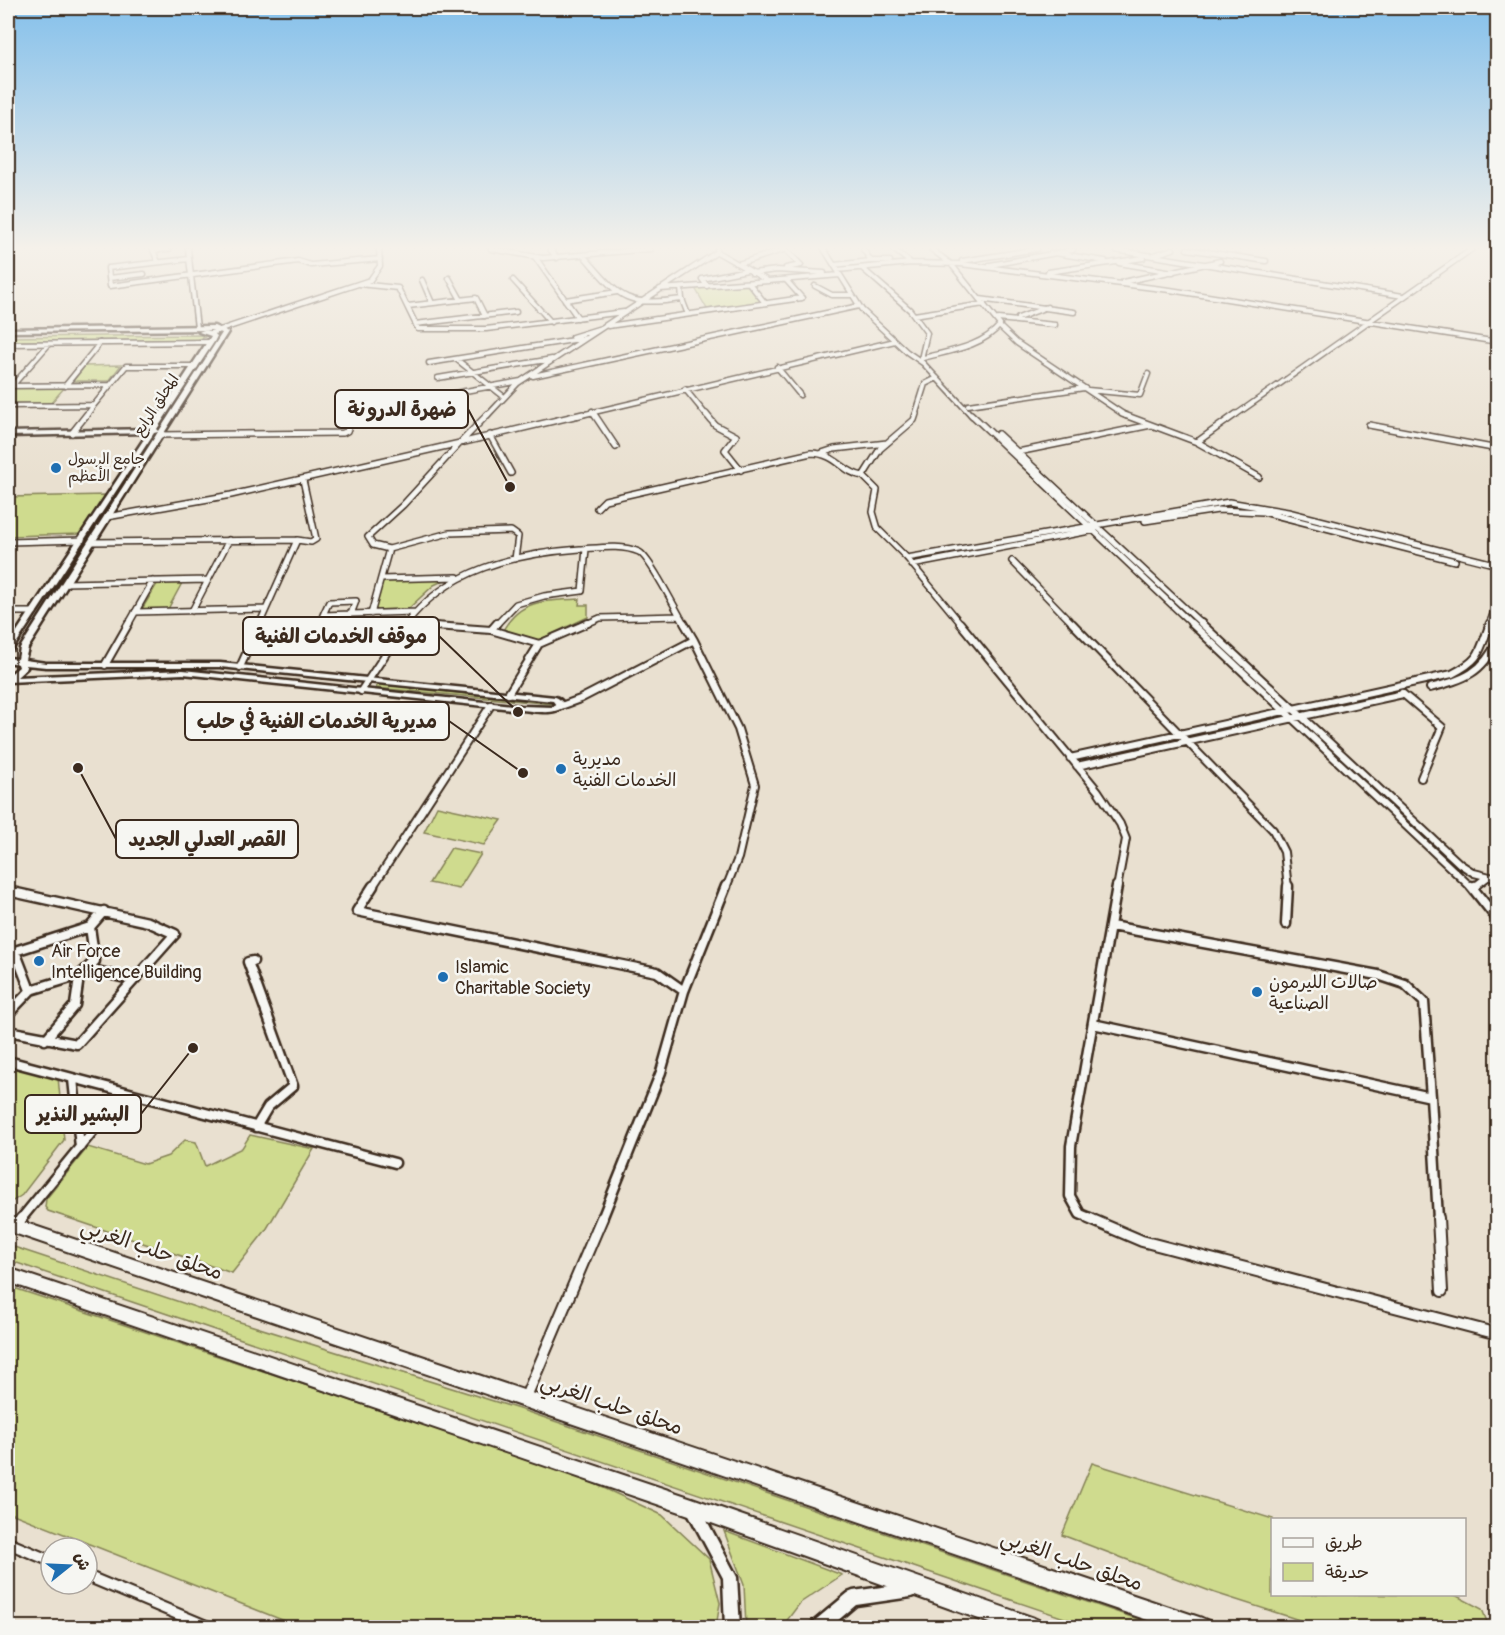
<svg xmlns="http://www.w3.org/2000/svg" width="1505" height="1635" viewBox="0 0 1505 1635" font-family="Pangolin,'Playpen Sans Arabic',sans-serif">
<style>
.green{fill:#cfdb8e;stroke:#858256;stroke-width:1.5}
.lines{fill:none;stroke-linecap:round;stroke-linejoin:round}
.street-far4-casing{stroke:#3b2a1e;stroke-width:7}
.street-far3-casing{stroke:#3b2a1e;stroke-width:8}
.street-far2-casing{stroke:#3b2a1e;stroke-width:10}
.street-far1-casing{stroke:#3b2a1e;stroke-width:13}
.street-casing{stroke:#3b2a1e;stroke-width:14}
.secondary-casing{stroke:#3b2a1e;stroke-width:5}
.highway-casing{stroke:#3b2a1e;stroke-width:4}
.street-far4{stroke:#f6f6f2;stroke-width:4}
.street-far3{stroke:#f6f6f2;stroke-width:5}
.street-far2{stroke:#f6f6f2;stroke-width:6}
.street-far1{stroke:#f6f6f2;stroke-width:8}
.street{stroke:#f6f6f2;stroke-width:10}
.secondary{fill:#f6f6f2;fill-rule:evenodd}
.highway{fill:#f6f6f2;fill-rule:evenodd}
.poi-dot{fill:#1f6fb2;stroke:#f6f6f2;stroke-width:2}
.labels{text-anchor:middle;stroke-width:5;stroke-linejoin:round;paint-order:stroke}
.far-street-label{font-size:15px;fill:#3b2a1e;stroke:#f6f6f2}
.far-poi-label{font-size:15px;fill:#3b2a1e;stroke:#f6f6f2;text-anchor:start}
.poi-label{font-size:18px;fill:#3b2a1e;stroke:#f6f6f2;text-anchor:start}
.near-street-label{font-size:21px;fill:#3b2a1e;stroke:#f6f6f2}
.leader{fill:none;stroke:#3b2a1e;stroke-width:2}
.callout-dot{fill:#3b2a1e;stroke:#f6f6f2;stroke-width:2}
.callout{fill:#f6f6f2;stroke:#3b2a1e;stroke-width:2}
.callout-label{font-size:20px;text-anchor:middle;font-weight:bold;fill:#3b2a1e}
</style>
<rect width="100%" height="100%" fill="#e9e0d0"/>
<filter id="ink" filterUnits="userSpaceOnUse"><feTurbulence type="fractalNoise" baseFrequency=".0167" numOctaves="2"/><feDisplacementMap in="SourceGraphic" scale="12" xChannelSelector="R" yChannelSelector="G"/><feConvolveMatrix kernelMatrix="1 2 1 2 8 2 1 2 1" color-interpolation-filters="sRGB"/></filter>
<g filter="url(#ink)">
<path class="green" d="M746,284L761,302L707,309L695,288Z
M201,335L205,337L197,340L8,341V337Z
M121,365L109,381H73L85,366Z
M9,387H65L51,403H8Z
M106,495L81,534L8,536V497Z
M449,578L434,585L408,609L371,610L380,581Z
M182,583L168,609H142L157,584Z
M580,599L579,605H588V617L537,641L500,636C518,599 542,601 580,599Z
M378,684L550,703L553,704L376,688Z
M437,806L502,820L484,845L424,832Z
M451,848L481,854L459,889L429,883Z
M8,1065L58,1077L64,1140L22,1195L13,1201L8,1199Z
M250,1135L314,1149L266,1230L232,1273L48,1211L45,1207L46,1199L88,1147L145,1164L168,1156L185,1140L196,1142L205,1166L242,1148Z
M8,1245L237,1321L519,1409L1161,1627H1091L8,1260Z
M8,1286L580,1477L662,1515L709,1559L720,1603L716,1627H300L8,1512Z
M1092,1463L1273,1519L1272,1594L1455,1595L1482,1609L1489,1627H1321L1215,1593L1062,1535Z
M724,1531L842,1575L800,1603L782,1627H746L744,1585Z"/>
<g class="lines">
<g class="street-far4-casing">
<path id="street-far4" d="M188,249L197,328
M491,249L543,258L651,249
M550,249L557,258
M717,249V252L768,281L840,275
M785,249L801,265L786,268
M824,249L862,310L907,352L923,363L972,416
M863,249L871,261H890
M893,249L911,263
M1187,249L1266,261
M1116,250L1403,296
M1055,253L1105,261
M583,255C620,297 623,307 682,299L681,288
M1154,255L1173,249
M535,257L578,318
M189,259L108,268L110,286L298,261L311,265L380,259
M962,261L1037,249
M158,262L153,250L169,249
M1119,263L1173,272
M738,264L786,249
M834,265L871,261
M990,265L1073,250
M862,268L910,310L927,333L921,359
M837,270L911,263L961,264L1170,290L1498,342
M1048,272L1143,258
M752,273L777,270L824,273
M109,278L144,274
M449,278L461,300
M422,280L432,303
M513,280L551,322
M786,280L802,298
M1123,282L1220,261
M749,283L765,303
M359,284L398,288L418,329H486L624,312
M707,286L702,279L747,270
M815,286L832,295H851
M660,289L768,281
M682,299L687,312
M980,299L1074,312
M565,300L617,292
M408,306L476,298L485,316
M914,315L984,304
M1018,318L1047,307
M998,319L1055,325
M415,324L516,312
M608,326L802,298
M1000,327L1017,343L1126,416
M211,333L370,280L380,266L379,249
M572,337L601,328
M8,344L211,342
M923,358C949,351 982,347 1000,325L951,264L931,249
M456,359L503,396
M429,363L586,338
M777,367L800,395
M533,376L859,306
M438,378L552,359
M8,386L110,385
M12,386L49,344
M65,386L100,343
M685,389L707,416
M1088,390L1140,395L1148,374
M94,405L126,366H196
M387,405L521,381
M968,405L1084,388
M8,406L94,405L86,416
M592,411L595,416
M353,416L360,400
M487,416L518,383L717,252
M577,416L895,341
M915,416L925,384L937,378
M1234,416L1472,249"/>
</g>
<g class="street-far3-casing">
<path id="street-far3" d="M594,414L616,447
M706,414L715,425L736,436L725,450L741,470
M916,414L914,420L880,449L863,476L877,490L873,512L878,529L907,558L962,625
M971,414L1193,625
M1122,414L1197,442L1259,477
M1369,425L1498,449
M72,433L87,414
M998,434L1203,625
M159,435L343,433L347,431L354,414
M490,435L511,473
M1197,442L1236,414
M1018,452L1151,425
M822,453L834,449L887,443
M597,508L605,500L811,453C836,453 843,473 863,476
M107,517L231,495L460,443L488,414
M1145,521L1218,510L1263,512L1455,561
M297,540L311,542L316,539L303,480
M8,542L82,540
M92,542L297,540L259,625
M907,558L1229,502L1288,512L1498,565
M515,559L518,536L511,531L449,533L389,549L373,545L368,537L403,505L460,443L583,414
M1012,561L1074,625
M912,565L1095,530
M381,579L457,577
M65,583L208,580
M356,601L351,614L323,615L329,602Z
M192,611L229,540
M8,612H34
M135,612L266,609
M351,614L415,612
M371,614L389,549
M407,624L418,625
M128,625L153,581
M405,625C447,569 514,554 580,549C598,548 622,544 639,552C649,556 677,612 685,625
M496,625L516,604L544,596L582,591L586,549
M584,625L600,618L679,616
M1489,625L1498,601"/>
</g>
<g class="street-far2-casing">
<path id="street-far2" d="M684,623L694,640
M960,623L1098,791L1120,824L1126,839L1117,888
M1072,623L1273,830L1284,852L1288,888
M1191,623L1472,888
M1201,623L1460,864L1474,873L1498,879
M407,624L491,630L497,623
M491,630L539,644L588,623
M105,665L129,623
M240,667L260,623
M1430,688C1465,679 1482,674 1498,640
M361,691L406,623
M1402,693L1442,727L1421,778
M508,694L539,644
M561,706L580,699L694,640L738,729L755,785L738,858L726,888
M1070,758L1452,674C1481,659 1479,653 1490,623
M1077,766L1403,694
M372,888L491,705
M1473,888L1486,878"/>
</g>
<g class="street-far1-casing">
<path id="street-far1" d="M373,886L357,911L657,972L684,991
M1471,886L1498,920
M1473,888L1475,886
M8,891L148,922L175,934L77,1044L8,1031
M1286,924L1288,886
M90,927L104,911
M253,961L248,962L293,1086L268,1107L256,1127
M89,969L133,980
M8,1014L31,990L80,975L95,961L90,927L15,951L30,990
M1093,1024L1431,1097L1424,1002L1405,984L1378,975L1111,926
M45,1040L75,1005L79,977
M8,1061L395,1163
M73,1079L80,1147
M1431,1097L1438,1219
M21,1219L124,1093
M602,1219L661,1072L684,991L726,886
M1092,1219L1080,1214L1070,1196L1071,1146L1117,886"/>
</g>
<g class="street-casing">
<path id="street" d="M1088,1218L1142,1241L1498,1334
M1438,1218L1442,1291
M15,1226L22,1218
M525,1399L602,1218
M8,1543L51,1561
M87,1576L211,1628"/>
</g>
<g class="secondary-casing">
<path id="secondary" d="M214,326L228,332L28,648L25,660L46,663H220L555,697C559,698 563,702 565,706C553,716 536,711 521,710L183,674L8,682V676L19,667L18,664L8,662V658L18,659L20,648L158,432L154,433L12,650L8,652V645L148,433L8,436V432L150,429L211,336L199,332C205,328 213,331 217,336L214,342L157,429L159,431L222,333L213,330L8,332V329ZM26,665L46,667H220L553,701L556,705L553,707L521,706L183,670L17,677L27,668Z
M693,1502L698,1504L737,1577L740,1628H725L723,1578L686,1509L688,1504Z
M911,1583L916,1585L918,1590L916,1595L911,1597L856,1605L829,1628H810L812,1623L848,1593L853,1591Z"/>
</g>
<g class="highway-casing">
<path id="highway" d="M8,1217L1202,1618L1209,1621L1212,1628H1171L8,1231Z
M8,1268L692,1498L1034,1618L1041,1621L1044,1628H1004L692,1516L8,1282Z"/>
</g>
<use href="#street-far4" class="street-far4"/>
<use href="#street-far3" class="street-far3"/>
<use href="#street-far2" class="street-far2"/>
<use href="#street-far1" class="street-far1"/>
<use href="#street" class="street"/>
<use href="#secondary" class="secondary"/>
<use href="#highway" class="highway"/>
</g>
</g>
<linearGradient id="sky" x2="0" y2="1"><stop stop-color="#84c0eb"/><stop offset="0.52" stop-color="#f5f1ea"/><stop offset="1" stop-color="#f5f1ea" stop-opacity="0"/></linearGradient>
<rect width="1505" height="477" fill="url(#sky)"/>
<g class="poi-dot">
<circle cx="56" cy="468" r="6"/>
<circle cx="561" cy="769" r="6"/>
<circle cx="39" cy="961" r="6"/>
<circle cx="443" cy="977" r="6"/>
<circle cx="1257" cy="992" r="6"/>
</g>
<g class="labels">
<g class="far-street-label">
<text transform="translate(156 405) rotate(-57)" y="5">المحلق الرابع</text>
</g>
<g class="far-poi-label">
<text x="68" y="464">جامع الرسول<tspan x="68" dy="17">الأعظم</tspan></text>
</g>
<g class="poi-label">
<text x="573" y="765">مديرية<tspan x="573" dy="21">الخدمات الفنية</tspan></text>
<text x="51" y="957">Air Force<tspan x="51" dy="21">Intelligence Building</tspan></text>
<text x="455" y="973">Islamic<tspan x="455" dy="21">Charitable Society</tspan></text>
<text x="1269" y="988">صالات الليرمون<tspan x="1269" dy="21">الصناعية</tspan></text>
</g>
<g class="near-street-label">
<text transform="translate(152 1249) rotate(19)" y="7">محلق حلب الغربي</text>
<text transform="translate(612 1404) rotate(19)" y="7">محلق حلب الغربي</text>
<text transform="translate(1072 1560) rotate(19)" y="7">محلق حلب الغربي</text>
</g>
</g>
<path class="leader" d="M510 487L468 409M518 712L439 636M523 773L449 721M78 768L116 839M193 1048L141 1114"/>
<g class="callout-dot">
<circle cx="510" cy="487" r="6"/>
<circle cx="518" cy="712" r="6"/>
<circle cx="523" cy="773" r="6"/>
<circle cx="78" cy="768" r="6"/>
<circle cx="193" cy="1048" r="6"/>
</g>
<g class="callout">
<rect x="335" y="390" width="133" height="38" rx="6"/>
<rect x="243" y="617" width="196" height="38" rx="6"/>
<rect x="185" y="702" width="264" height="38" rx="6"/>
<rect x="116" y="820" width="182" height="38" rx="6"/>
<rect x="25" y="1095" width="116" height="38" rx="6"/>
</g>
<g class="callout-label">
<text x="402" y="416">ضهرة الدرونة</text>
<text x="341" y="643">موقف الخدمات الفنية</text>
<text x="317" y="728">مديرية الخدمات الفنية في حلب</text>
<text x="207" y="846">القصر العدلي الجديد</text>
<text x="83" y="1121">البشير النذير</text>
</g>
<rect width="1505" height="1635" fill="none" stroke="#f6f6f2" stroke-width="30"/>
<rect x="15" y="15" width="1475" height="1605" fill="none" stroke="#3b2a1e" stroke-width="2" filter="url(#ink)"/>
<rect x="1271" y="1518" width="195" height="78" fill="#f6f6f2" stroke="#aba49d" stroke-width="1.5"/>
<rect x="1283" y="1538" width="30" height="9" fill="#f6f6f2" stroke="#aba49d" stroke-width="1.5"/>
<text x="1325" y="1548" font-size="18" fill="#3b2a1e">طريق</text>
<rect x="1283" y="1563" width="30" height="18" fill="#cfdb8e" stroke="#aba49d" stroke-width="1.5"/>
<text x="1325" y="1578" font-size="18" fill="#3b2a1e">حديقة</text>
<g transform="translate(69 1566) rotate(72)"><circle r="28" fill="#f6f6f2" stroke="#aba49d" stroke-width="1.5"/>
<path d="M0-4.5L10 22L0 15L-10 22Z" fill="#1f6fb2"/>
<text y="-9" font-size="16" font-weight="bold" text-anchor="middle" fill="#3b2a1e">ش</text>
</g>
</svg>
